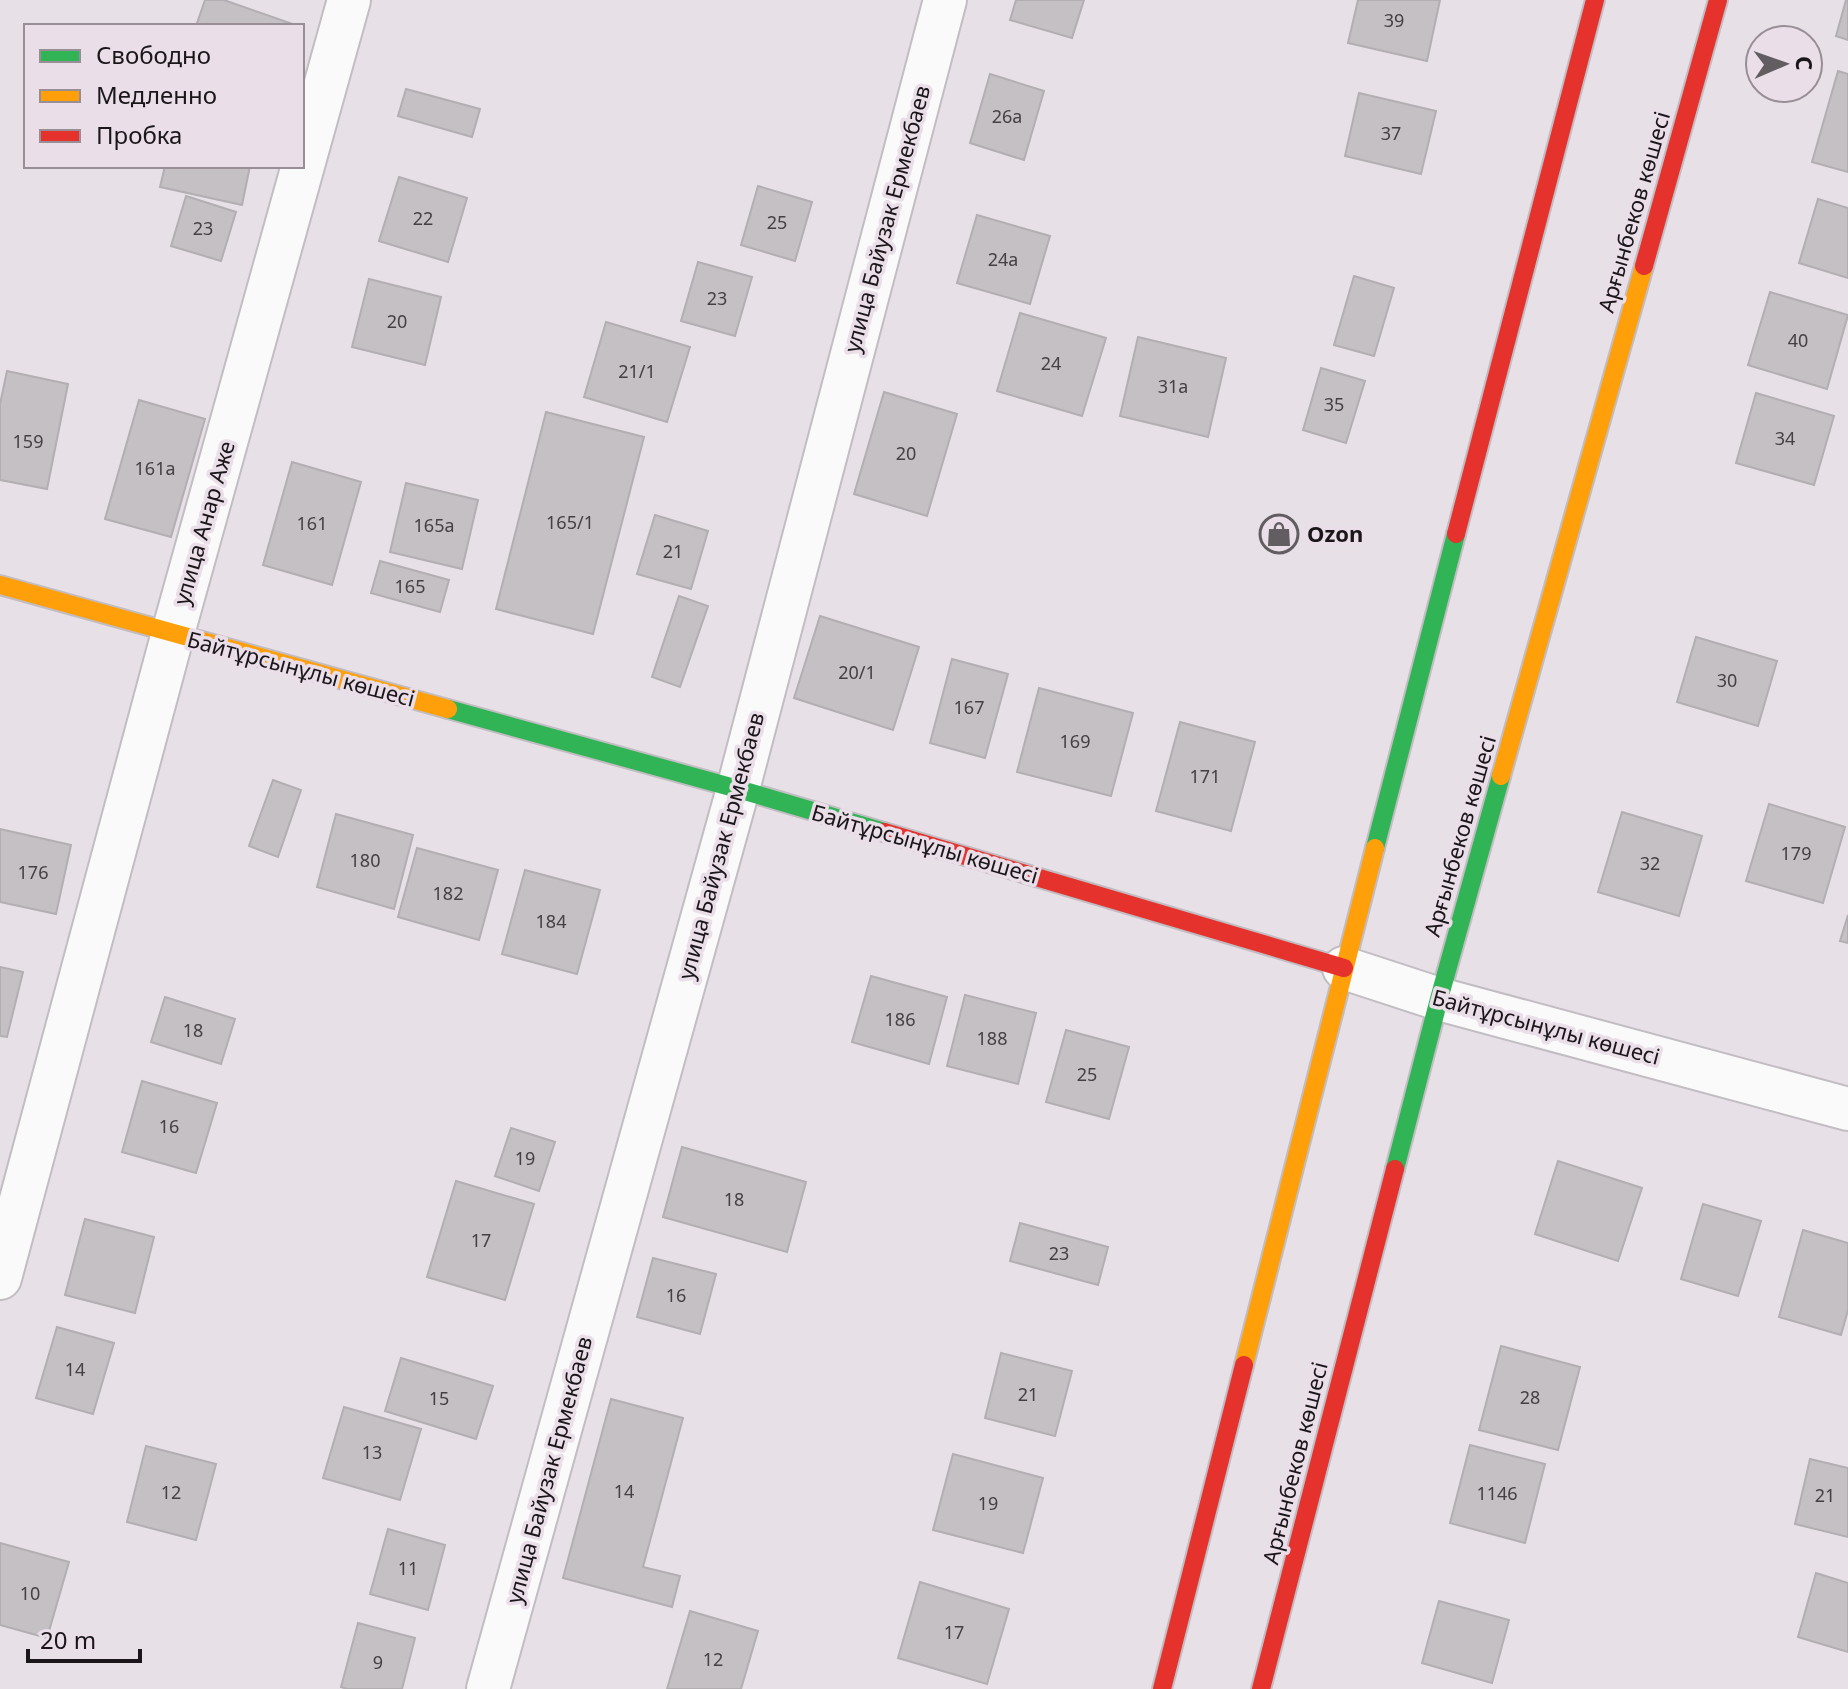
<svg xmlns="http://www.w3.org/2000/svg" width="1848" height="1689" viewBox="0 0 1848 1689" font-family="'Noto Sans',sans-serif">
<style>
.building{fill:#c4c0c4;stroke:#b2aeb2;stroke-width:2}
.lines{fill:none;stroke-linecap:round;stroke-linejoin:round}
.street-casing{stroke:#c2bdc2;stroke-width:46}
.fast-casing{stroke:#c2bdc2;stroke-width:22}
.slow-casing{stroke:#c2bdc2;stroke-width:22}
.jam-casing{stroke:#c2bdc2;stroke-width:22}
.street{stroke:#fbfafb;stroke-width:42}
.fast{stroke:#30b455;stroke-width:18}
.slow{stroke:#ff9f0a;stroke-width:18}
.jam{stroke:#e5322d;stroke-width:18}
.labels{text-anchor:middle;stroke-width:7;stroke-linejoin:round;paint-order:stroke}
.number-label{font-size:18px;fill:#444044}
.street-label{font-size:22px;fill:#1a1619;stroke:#eadee9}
.poi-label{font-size:22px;font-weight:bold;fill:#1a1619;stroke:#eadee9;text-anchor:start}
</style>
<rect width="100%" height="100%" fill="#e7e1e7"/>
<path class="building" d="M205,0H224L298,26H196Z
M1016,0H1084L1072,38L1010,20Z
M1358,0H1440L1427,61L1348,43Z
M1846,0H1848V40L1836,36Z
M1838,71L1848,74V172L1812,162Z
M990,74L1044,91L1024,160L970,143Z
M406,89L480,109L472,137L398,116Z
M1359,93L1436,111L1421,174L1345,156Z
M165,166H250L242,205L160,187Z
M399,177L467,198L448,262L379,241Z
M758,186L812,202L795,261L741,245Z
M186,196L236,212L221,261L171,246Z
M1818,199L1848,208V278L1799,263Z
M977,215L1050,236L1030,304L957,283Z
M698,262L752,277L735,336L681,321Z
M1354,276L1394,288L1374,356L1334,345Z
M369,279L441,297L425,365L352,347Z
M1770,292L1848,315L1827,389L1748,365Z
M1020,313L1106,338L1082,416L997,391Z
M606,322L690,347L667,422L584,397Z
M1138,337L1226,358L1208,437L1120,416Z
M1321,368L1365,381L1346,443L1303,430Z
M7,371L68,384L47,489L0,480V404Z
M884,392L957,414L927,516L854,494Z
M1756,393L1834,416L1814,485L1736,463Z
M139,400L205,419L171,537L105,519Z
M546,412L644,437L593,634L496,609Z
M292,462L361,482L332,585L263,565Z
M406,483L478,500L462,569L390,552Z
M655,515L708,531L691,589L637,574Z
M380,561L449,580L440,612L371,593Z
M679,596L708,606L680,687L652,677Z
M820,616L919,647L893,730L794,698Z
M1696,637L1777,661L1758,726L1677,702Z
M952,659L1008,674L985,758L930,743Z
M1039,688L1133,713L1111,796L1017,772Z
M1180,722L1255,742L1231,831L1156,811Z
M273,780L301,790L278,857L249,846Z
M1769,804L1845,827L1823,903L1746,881Z
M1622,812L1702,836L1679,916L1598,892Z
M336,814L413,835L394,909L317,887Z
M0,829L71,845L56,914L0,902Z
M417,848L498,870L479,940L398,917Z
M525,870L600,890L577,974L502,954Z
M1848,915V943L1840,941Z
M0,967L23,972L7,1037L0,1036Z
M871,976L947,997L929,1064L852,1042Z
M965,995L1036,1013L1018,1084L947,1066Z
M165,997L235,1019L221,1064L151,1042Z
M1066,1030L1129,1047L1109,1119L1046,1102Z
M142,1081L217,1103L196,1173L122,1152Z
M511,1128L555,1142L539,1191L495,1176Z
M682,1147L806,1182L787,1252L663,1217Z
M1558,1161L1642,1188L1618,1261L1535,1234Z
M456,1181L534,1204L505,1300L427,1277Z
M1703,1204L1761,1221L1738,1296L1681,1279Z
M85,1219L154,1237L135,1313L65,1295Z
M1020,1223L1108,1247L1098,1285L1010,1261Z
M1803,1230L1848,1243V1310L1841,1335L1779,1317Z
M653,1258L716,1274L700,1334L637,1317Z
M57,1327L114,1343L93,1414L36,1398Z
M1501,1346L1580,1367L1558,1450L1479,1430Z
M1001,1353L1072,1371L1055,1436L985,1418Z
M401,1358L493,1386L476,1439L385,1411Z
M611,1399L683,1418L643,1567L680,1576L672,1607L563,1578Z
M344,1407L421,1429L400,1500L323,1478Z
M1470,1445L1545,1464L1525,1543L1450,1523Z
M146,1446L216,1464L196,1540L127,1522Z
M953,1454L1043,1478L1023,1553L933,1530Z
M1810,1459L1848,1468V1537L1795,1524Z
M388,1529L445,1545L428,1610L370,1594Z
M0,1543L69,1562L47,1638L0,1625Z
M1816,1573L1848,1583V1652L1798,1637Z
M920,1582L1009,1609L987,1684L898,1658Z
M1439,1601L1509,1620L1492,1683L1422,1663Z
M690,1611L758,1631L741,1689H667Z
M358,1623L415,1638L402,1689H347L341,1687Z"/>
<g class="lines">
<g class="street-casing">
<path id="street" d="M1344,968L1439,999L1848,1109
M0,1278L173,633L349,0
M488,1689L738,789L945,0"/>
</g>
<g class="fast-casing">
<path id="fast" d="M448,709L738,789L884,832
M1375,848L1456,534
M1395,1169L1439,999L1501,776"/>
</g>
<g class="slow-casing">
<path id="slow" d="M0,585L448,709
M1501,776L1644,266
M1244,1365L1375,848"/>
</g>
<g class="jam-casing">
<path id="jam" d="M1644,266L1718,0
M1456,534L1595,0
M884,832L1344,968
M1162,1689L1244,1365
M1261,1689L1395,1169"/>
</g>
<use href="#street" class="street"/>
<use href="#fast" class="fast"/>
<use href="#slow" class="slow"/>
<use href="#jam" class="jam"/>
</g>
<defs>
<g id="shop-ring" transform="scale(2)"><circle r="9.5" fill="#eadee9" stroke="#625d61" stroke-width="1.5"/><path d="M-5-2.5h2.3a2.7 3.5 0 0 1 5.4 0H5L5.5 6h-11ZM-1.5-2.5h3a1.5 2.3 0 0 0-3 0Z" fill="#625d61"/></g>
</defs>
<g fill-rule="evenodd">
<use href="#shop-ring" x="1279" y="534"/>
</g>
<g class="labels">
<g class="number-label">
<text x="1394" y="27">39</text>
<text x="1007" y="123">26а</text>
<text x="1391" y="140">37</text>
<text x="423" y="225">22</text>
<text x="777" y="229">25</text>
<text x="203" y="235">23</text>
<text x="1003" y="266">24а</text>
<text x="717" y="305">23</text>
<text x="397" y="328">20</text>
<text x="1798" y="347">40</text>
<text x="1051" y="370">24</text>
<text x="637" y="378">21/1</text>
<text x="1173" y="393">31а</text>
<text x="1334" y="411">35</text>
<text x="1785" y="445">34</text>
<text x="28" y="448">159</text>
<text x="906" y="460">20</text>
<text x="155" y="475">161а</text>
<text x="570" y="529">165/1</text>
<text x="312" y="530">161</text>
<text x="434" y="532">165а</text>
<text x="673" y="558">21</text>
<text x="410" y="593">165</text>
<text x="857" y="679">20/1</text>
<text x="1727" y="687">30</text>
<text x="969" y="714">167</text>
<text x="1075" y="748">169</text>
<text x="1205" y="783">171</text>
<text x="1796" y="860">179</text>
<text x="365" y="867">180</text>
<text x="1650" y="870">32</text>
<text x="33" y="879">176</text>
<text x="448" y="900">182</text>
<text x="551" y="928">184</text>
<text x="900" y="1026">186</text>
<text x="193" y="1037">18</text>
<text x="992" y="1045">188</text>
<text x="1087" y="1081">25</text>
<text x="169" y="1133">16</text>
<text x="525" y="1165">19</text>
<text x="734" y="1206">18</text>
<text x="481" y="1247">17</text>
<text x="1059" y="1260">23</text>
<text x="676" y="1302">16</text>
<text x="75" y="1376">14</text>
<text x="1028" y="1401">21</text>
<text x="1530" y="1404">28</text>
<text x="439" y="1405">15</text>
<text x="372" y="1459">13</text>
<text x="624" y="1498">14</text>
<text x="171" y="1499">12</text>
<text x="1497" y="1500">1146</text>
<text x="1825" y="1502">21</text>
<text x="988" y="1510">19</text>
<text x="408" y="1575">11</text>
<text x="30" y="1600">10</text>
<text x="954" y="1639">17</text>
<text x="713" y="1666">12</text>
<text x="378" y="1669">9</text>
</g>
<g class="street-label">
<text transform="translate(1634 212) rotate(-74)" y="8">Арғынбеков көшесі</text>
<text transform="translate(887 219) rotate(-75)" y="8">улица Байузак Ермекбаев</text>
<text transform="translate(204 523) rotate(-74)" y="8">улица Анар Аже</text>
<text transform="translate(301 669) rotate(15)" y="8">Байтұрсынұлы көшесі</text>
<text transform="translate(1460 836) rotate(-74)" y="8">Арғынбеков көшесі</text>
<text transform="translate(925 844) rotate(16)" y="8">Байтұрсынұлы көшесі</text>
<text transform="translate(721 846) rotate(-75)" y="8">улица Байузак Ермекбаев</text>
<text transform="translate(1546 1027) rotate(15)" y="8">Байтұрсынұлы көшесі</text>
<text transform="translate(1295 1463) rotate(-76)" y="8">Арғынбеков көшесі</text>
<text transform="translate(549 1470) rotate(-75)" y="8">улица Байузак Ермекбаев</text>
</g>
<g class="poi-label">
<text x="1307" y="542">Ozon</text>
</g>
</g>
<rect x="24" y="24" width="280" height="144" fill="#eadee9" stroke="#978e96" stroke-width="2"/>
<rect x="40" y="50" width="40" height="12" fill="#30b455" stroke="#978e96" stroke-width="2"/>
<text x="96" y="64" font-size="24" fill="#1a1619">Свободно</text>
<rect x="40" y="90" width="40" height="12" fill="#ff9f0a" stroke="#978e96" stroke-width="2"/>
<text x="96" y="104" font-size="24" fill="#1a1619">Медленно</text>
<rect x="40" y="130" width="40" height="12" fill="#e5322d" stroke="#978e96" stroke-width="2"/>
<text x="96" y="144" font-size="24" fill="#1a1619">Пробка</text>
<g transform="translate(1784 64) rotate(88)"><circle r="38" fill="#eadee9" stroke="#978e96" stroke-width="2"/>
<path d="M0-6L14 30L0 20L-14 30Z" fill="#625d61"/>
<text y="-12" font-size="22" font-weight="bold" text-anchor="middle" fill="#1a1619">С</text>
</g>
<path d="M28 1649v12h112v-12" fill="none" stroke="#1a1619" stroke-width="4"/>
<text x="40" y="1649" font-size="24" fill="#1a1619" stroke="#eadee9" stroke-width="6" paint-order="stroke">20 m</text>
</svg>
